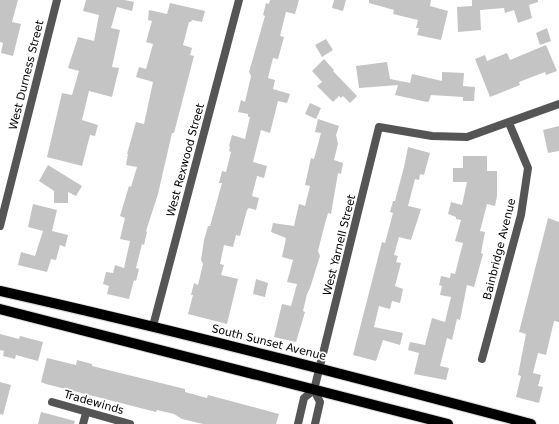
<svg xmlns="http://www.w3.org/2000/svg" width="559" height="424" viewBox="0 0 559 424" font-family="'DejaVu Sans',sans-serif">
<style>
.building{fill:#c4c4c4}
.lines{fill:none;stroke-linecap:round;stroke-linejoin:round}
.primary-casing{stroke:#dbdbdb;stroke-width:12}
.street{stroke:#555;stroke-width:8}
.primary{stroke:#000;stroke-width:10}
.labels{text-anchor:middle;stroke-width:3.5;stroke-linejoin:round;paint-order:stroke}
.street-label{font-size:11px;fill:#000;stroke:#fff}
</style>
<rect width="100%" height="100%" fill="#fff"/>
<path class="building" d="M0,0H18L12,22L21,24L13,56L1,53L3,43L0,42Z
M86,0H125L134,2L132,11L117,7L111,28L120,30L112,67L119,68L112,97L89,91L82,120L98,125L95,136L90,135L82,166L47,157L62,93L72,95L79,71L68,68L78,37L94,41L99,15L83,11Z
M270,0H299L295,14L286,12L280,36L284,37L278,59L273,58L268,78L275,80L273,89L290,94L287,103L278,101L270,133L261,130L253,162L267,166L264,178L257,176L252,196L259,198L256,210L249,208L247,210L240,236L236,235L233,247L224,245L220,264L224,265L221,275L238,279L227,324L188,314L193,295H191L194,283L198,285L203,264L201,260L204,240L208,226H210L222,183H219L222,171L226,172L231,152L229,151L230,147L229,146L232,135L245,139L250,117H248V114L238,112L241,100L245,102L251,76L249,72L265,16L263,15L266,3L269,4Z
M334,0H346L343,11L332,8Z
M369,0H431L430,6L448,11L441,40L417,35L419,28H416L418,20L393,14L394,10L369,3Z
M472,0H538V2L529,5L532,18L518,23L514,10L505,13L504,8L480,10L481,30L458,32L457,7L472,6Z
M170,3L205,11L202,22L192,20L191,22H189L183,45L192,48L190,55L194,56L174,133H172L158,194L146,231L147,232L144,245L142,244L136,268L139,269L136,281L134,280L129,299L107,294L109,286L103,284L106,272L113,273L115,265L124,268L130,241L120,239L125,218L120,216L129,186L131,187L137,167L126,165L128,154H127L136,122L144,124L153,82L136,77L139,67L146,69L153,44L146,42L152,21L148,20L149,10L167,14Z
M547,28L551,41L540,45L536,33Z
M326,39L333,50L322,57L315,45Z
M546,45L557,71L546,75L545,72L519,82L520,85L490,97L475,59L485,55L487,61L507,53L510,60Z
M324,59L334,70L333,71L357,96L350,103L343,96L341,98L339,96L333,102L317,86L322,82L312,71Z
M387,62L390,79L410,83L412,74L442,81V72L464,73L463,86L475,87L474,101H463V97L431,95L429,101L427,102L395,95L398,85L359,88L356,66Z
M310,103L321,108L316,119L305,114Z
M318,119L339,126L336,135L338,144L334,160L343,163L341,174L338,173L331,214L328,213L323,231L318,251L320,256L310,288L307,294L303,311L305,312L296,342L274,337L282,304L291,306L297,284L287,282L293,260L282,257L286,238L271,232L273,223L294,226L299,204L305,206L310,186L305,185L311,158L314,159L321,133L315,132Z
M559,126V151L548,153L543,130Z
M408,147L430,153L424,175L420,174L419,180L415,179L408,206L421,209L411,240L399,237L394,255L398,256L396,262L401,263L395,286L403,289L400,303L392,301L390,309L379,306L374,327L403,333L400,345L383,340L376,361L353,355L382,242L385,243L393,213L390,212L393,201H395L404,167Z
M463,156H487V171H497V196L495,206L487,204L480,231L485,232L481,253L483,254L474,287L467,285L460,320L457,319L452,340L447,338L440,366L449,368L446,380L414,374L419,353L408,350L410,342L425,345L432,318L445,322L451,297L440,295L442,286L439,285L441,276L450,278L451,273L455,274L463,243L455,241L461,220L456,219V217L448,214L451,202L462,205L467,182H453V168H463Z
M48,165L82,186L76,196L68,192V203H54V191L39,181Z
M33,204L57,210L52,231L68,235L65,247L60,245L56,260L51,259L47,272L18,265L21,252L35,256L43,231L28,227Z
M548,218L559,222V322L554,321L546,355L538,353L533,373L541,375L538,386L543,387L539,403L516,397L521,376L518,375L526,334L519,332Z
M256,279L268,283L265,297L253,294Z
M0,334L19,339L20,336L43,342L38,361L16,355L15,359L3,356L4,351L0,350Z
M47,358L76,365L77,360L92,364V366L185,389V392L207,398L208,395L279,414L276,424H203L182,419L174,414L157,410L156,412L46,384L41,382Z
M0,382L11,385L3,415L0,414Z
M41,412L75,421L74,424H38Z"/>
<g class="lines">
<g class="primary-casing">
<path id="primary" d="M0,291C178,331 354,377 531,424
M0,309L448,424"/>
</g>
<path class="street" d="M0,226L57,0
M153,326L239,0
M482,359L521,215L528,168L509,123
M314,390L320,402L315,424
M52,402L130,424
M83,424L86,413
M298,424L304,398L314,390L379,127L432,136L467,137L559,104"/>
<use href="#primary" class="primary"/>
</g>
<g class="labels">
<g class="street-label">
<text transform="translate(26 75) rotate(-76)" y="4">West Durness Street</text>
<text transform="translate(185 160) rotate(-75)" y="4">West Rexwood Street</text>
<text transform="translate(339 245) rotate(-76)" y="4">West Yarnell Street</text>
<text transform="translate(499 249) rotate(-76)" y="4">Bainbridge Avenue</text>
<text transform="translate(269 342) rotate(14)" y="4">South Sunset Avenue</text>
<text transform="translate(94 402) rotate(16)" y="4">Tradewinds</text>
</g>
</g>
</svg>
